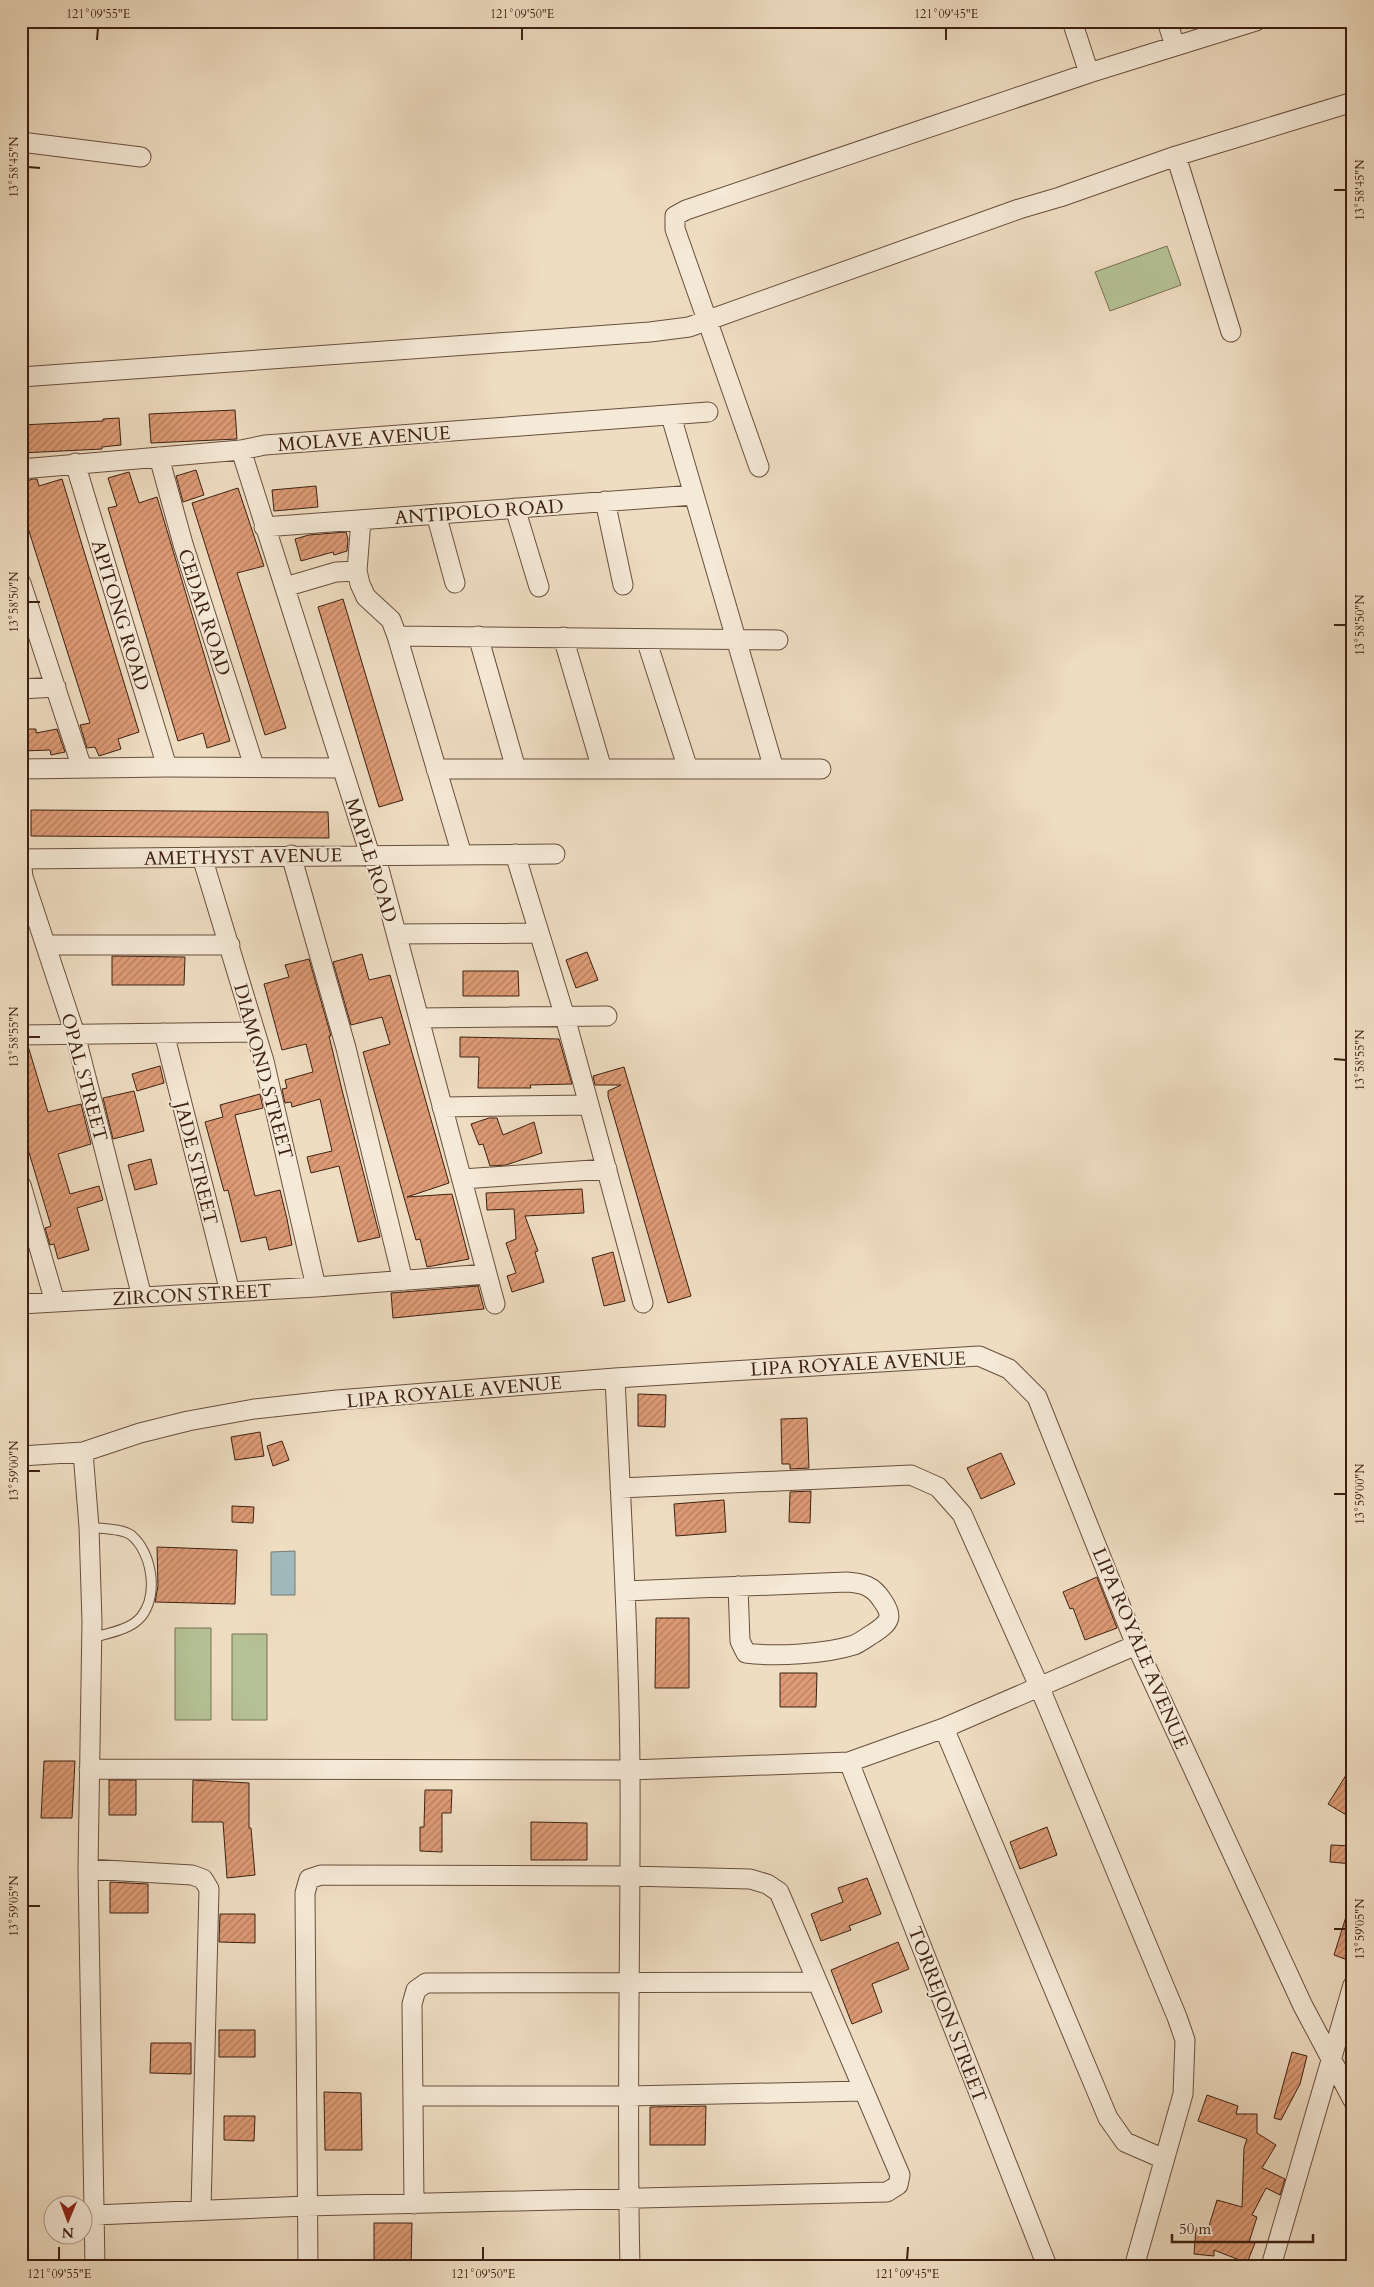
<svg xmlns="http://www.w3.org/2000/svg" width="1374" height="2287" viewBox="0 0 1374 2287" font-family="Cardo,serif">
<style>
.green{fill:#b5c296;stroke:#787154}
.water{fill:#9fb9bd;stroke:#777c78}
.building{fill:url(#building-hatch);stroke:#3c2011}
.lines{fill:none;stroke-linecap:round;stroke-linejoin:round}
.lane-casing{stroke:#694f3d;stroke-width:11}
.street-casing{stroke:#694f3d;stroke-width:21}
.lane{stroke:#f5e9d7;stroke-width:9}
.street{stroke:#f5e9d7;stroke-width:19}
.ticks{fill:none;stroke:#3c2011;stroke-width:2}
.labels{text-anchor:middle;stroke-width:4;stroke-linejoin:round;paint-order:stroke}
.street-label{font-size:19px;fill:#3c2011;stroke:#f5e9d7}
.neatline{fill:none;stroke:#3c2011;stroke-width:2}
.ticks-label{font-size:12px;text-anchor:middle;fill:#3c2011}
</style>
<defs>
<pattern id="building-hatch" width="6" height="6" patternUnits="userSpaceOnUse" patternTransform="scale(1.25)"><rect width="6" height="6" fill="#de9b76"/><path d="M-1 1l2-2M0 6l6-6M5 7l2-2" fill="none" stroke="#b57e5f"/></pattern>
</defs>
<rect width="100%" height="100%" fill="#efddc2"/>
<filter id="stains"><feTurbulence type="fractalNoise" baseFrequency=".004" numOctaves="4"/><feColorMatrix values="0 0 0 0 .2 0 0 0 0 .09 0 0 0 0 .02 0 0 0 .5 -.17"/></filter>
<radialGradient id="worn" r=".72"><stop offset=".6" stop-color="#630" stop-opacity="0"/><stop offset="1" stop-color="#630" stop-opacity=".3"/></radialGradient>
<path class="green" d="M1167,246L1181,285L1110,311L1095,272Z
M175,1628H211V1720H175Z
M232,1634H267V1720H232Z"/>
<path class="water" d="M295,1551V1595H271V1552Z"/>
<path class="building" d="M235,410L237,439L151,443L149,414Z
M119,418L121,445L102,447V449L21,453V425L103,421V419Z
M196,470L204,495L183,502L176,476Z
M129,472L139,503L157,497L230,741L207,748L203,733L178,741L108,508L117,506L108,478Z
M33,479H37L39,486L62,479L139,732L118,739L121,749L99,756L95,747L87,748L80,725L90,723L21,506V483Z
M316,486L318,507L274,511L272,490Z
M238,488L264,566L237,573L286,728L265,735L192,503Z
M346,532L348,539L347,551L334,555L333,552L301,561L295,539L309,535Z
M343,599L403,800L379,807L318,607Z
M21,729H36V733L57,729L65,752L51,755L50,750L21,751Z
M31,810L328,812L329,838L31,836Z
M587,952L598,980L576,988L566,960Z
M362,954L369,980L390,975L449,1183L407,1197L452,1194L469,1259L427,1267L420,1239L416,1240L363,1052L390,1044L382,1017L351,1025L333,962Z
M112,956L185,957L184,985H112Z
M309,959L331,1036H329L342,1090L380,1237L358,1242L339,1166L311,1173L307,1157L332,1151L320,1099L292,1107L291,1102L285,1103L282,1089L287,1088L285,1080L313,1072L306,1044L282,1050L264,984L289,977L285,965Z
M463,971H518L519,996H463Z
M460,1037L559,1039L572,1084L530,1085L531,1088H478L479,1057H460Z
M21,1046H28L48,1112L81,1104L91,1144L58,1154L70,1194L99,1186L103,1200L77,1208L89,1250L58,1259L54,1244L50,1245L45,1228L51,1226L21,1126Z
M160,1066L164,1083L137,1091L132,1074Z
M624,1067L691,1296L668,1303L608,1096V1091L621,1085H595L593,1076Z
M134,1091L144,1131L113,1139L103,1098Z
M260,1094L263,1108L235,1115L255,1196L280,1190L287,1219L292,1245L269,1250L266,1237L241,1242L228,1190L224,1191L205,1122L223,1117L220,1105Z
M489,1118H497L503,1135L534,1122L542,1153L506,1165L490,1166L483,1144L479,1145L471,1124Z
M151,1159L157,1184L135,1190L128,1165Z
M582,1189L584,1213L525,1216L538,1251L535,1252L544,1282L512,1292L507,1276L516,1273L506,1243L516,1239L514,1209L487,1210L486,1193Z
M21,1234H23L29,1252L21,1254Z
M613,1252L625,1301L604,1306L592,1258Z
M478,1286L484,1309L393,1318L391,1293Z
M638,1394L666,1395L665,1427L638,1426Z
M807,1418L809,1468L790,1469V1464H782L781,1419Z
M260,1432L264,1456L235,1460L231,1437Z
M282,1441L289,1460L273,1466L267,1446Z
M1001,1453L1015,1484L981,1499L967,1468Z
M811,1491L810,1523L789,1522L790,1492Z
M724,1500L726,1532L676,1536L674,1504Z
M232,1506L254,1507L253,1523L232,1522Z
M157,1547L237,1550L235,1604L155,1602L158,1586Z
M1097,1577L1117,1628L1085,1640L1073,1608L1070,1609L1063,1592Z
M656,1618H689V1688H655Z
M780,1673H817L816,1707H780Z
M44,1761H75L72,1818H41Z
M1353,1764V1819L1328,1804Z
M109,1780H136V1815H109Z
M193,1780L249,1783V1828H251L255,1875L227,1878L223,1822H192Z
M425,1790H452L451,1813H442V1852L420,1851V1827H424Z
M531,1822L587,1823V1860H531Z
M1047,1827L1057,1855L1020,1869L1010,1842Z
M1331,1845L1353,1846V1864L1330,1862Z
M867,1878L881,1914L849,1926L851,1930L821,1941L811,1914L843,1902L838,1888Z
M110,1882L148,1884V1913H110Z
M1349,1907H1353V1962L1334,1955Z
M220,1914H255V1943L219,1942Z
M898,1942L909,1969L872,1984L882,2012L852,2024L831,1970Z
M219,2030H255V2057H219Z
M151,2043H191V2074L150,2073Z
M1292,2052L1307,2056L1300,2084L1281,2120L1274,2118Z
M324,2092L361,2093L362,2150H325Z
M1207,2095L1238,2106L1236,2114H1257V2133L1276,2145L1262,2168L1285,2179L1280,2195L1266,2188L1252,2215L1257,2217L1249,2242L1255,2243L1247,2263L1214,2250V2256L1194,2254L1196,2228L1208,2229L1217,2200L1242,2207L1244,2148L1247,2139L1198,2121Z
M706,2106L705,2145H650V2107Z
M224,2116H255L254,2141L224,2140Z
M374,2223H412L411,2266H374Z"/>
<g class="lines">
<g class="lane-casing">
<path id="lane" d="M89,1527C101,1529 121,1528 131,1535C152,1552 159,1595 141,1617C130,1630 108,1633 92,1638"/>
</g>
<g class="street-casing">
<path id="street" d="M1072,21L1089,73
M1167,21L1175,46
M21,142L141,157
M1176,156L1231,332
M21,377L650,332L689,327L1019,209L1060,197L1176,156L1353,102
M671,416L774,769
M241,450L370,855L379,869L495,1304
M159,457L183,544L254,766
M75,463L167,767
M759,467L675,229V216L686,210L1089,73L1256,21
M21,469L241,450L265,445L708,412
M605,501L623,585
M515,508L539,587
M436,514L455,583
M361,520L357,571L360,584L366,597L391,620L397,636L462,855
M264,527L694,495
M21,583L82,768
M285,587L336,572L357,571
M397,636L778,640
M478,636L516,769
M563,637L602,769
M646,639L688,769
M21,689L56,687
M21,769L167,767L342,768
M436,769H821
M515,854L565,1017L643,1303
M291,855L346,1048L403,1281
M202,857L264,1061L316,1287
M21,859L555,854
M21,859L23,877L75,1034L142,1297
M397,934L539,933
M47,945H230
M419,1018L607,1016
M164,1033L230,1292
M21,1035L255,1032
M442,1107L589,1105
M462,1179L607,1169
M21,1185L55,1302
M21,1304L316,1287L487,1274
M615,1378C621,1509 629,1639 630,1770C631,1936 626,2101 630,2266
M83,1452L89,1527L92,1622L88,1869L95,2266
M21,1456L83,1452L140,1433L188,1421L254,1409L337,1400L615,1378L979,1356L1009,1369L1037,1397L1136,1645L1303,2006L1353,2100
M620,1488L911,1475L938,1487L962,1514L1039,1686L1177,2017L1185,2040L1183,2094L1136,2260
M625,1591L847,1582C863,1583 873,1586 882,1600C894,1617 890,1622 874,1633C867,1637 861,1642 854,1645C826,1654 775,1657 746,1653L740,1641L738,1586
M944,1728L1108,2118L1125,2142L1164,2159
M849,1762L1047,2266
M89,1769L630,1770L849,1762L944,1728L1136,1645
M88,1869L192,1875L203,1879L209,1889L201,2210
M414,2096H628L863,2091
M414,2204L412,2004L416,1990L426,1983L817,1982
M95,2215L306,2206L887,2192L898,2185L900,2175L779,1892L767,1884L750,1879L629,1876L321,1875L309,1879L305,1893L308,2266
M1271,2266L1353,1985"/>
</g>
<use href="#lane" class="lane"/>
<use href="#street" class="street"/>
</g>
<path class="ticks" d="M97,40L98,28M522,40V28M946,40V28M28,167L40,168M1334,190H1346M28,602H40M1334,625H1346M28,1037H40M1334,1059L1346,1060M28,1471H40M1334,1494H1346M28,1906H40M1334,1929H1346M59,2260V2247M483,2260V2247M907,2260L908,2247"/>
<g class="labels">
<g class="street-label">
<text transform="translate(364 438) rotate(-4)" y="7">MOLAVE AVENUE</text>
<text transform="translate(479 511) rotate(-4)" y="7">ANTIPOLO ROAD</text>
<text transform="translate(205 612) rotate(72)" y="7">CEDAR ROAD</text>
<text transform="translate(121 615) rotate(73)" y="7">APITONG ROAD</text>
<text transform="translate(243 856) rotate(-1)" y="7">AMETHYST AVENUE</text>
<text transform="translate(372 860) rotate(72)" y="7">MAPLE ROAD</text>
<text transform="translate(264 1071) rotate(75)" y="7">DIAMOND STREET</text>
<text transform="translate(85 1077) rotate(75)" y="7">OPAL STREET</text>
<text transform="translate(197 1163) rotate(76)" y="7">JADE STREET</text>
<text transform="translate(192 1294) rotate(-3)" y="7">ZIRCON STREET</text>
<text transform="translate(858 1363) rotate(-3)" y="7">LIPA ROYALE AVENUE</text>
<text transform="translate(454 1391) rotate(-5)" y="7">LIPA ROYALE AVENUE</text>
<text transform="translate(1141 1648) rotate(67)" y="7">LIPA ROYALE AVENUE</text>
<text transform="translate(948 2014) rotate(69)" y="7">TORREJON STREET</text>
</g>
</g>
<rect width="1374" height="2287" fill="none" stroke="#efddc2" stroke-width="55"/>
<g transform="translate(68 2220) rotate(181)"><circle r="24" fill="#f5e9d7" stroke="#ab9988"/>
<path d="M0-4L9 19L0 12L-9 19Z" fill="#8f2418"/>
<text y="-8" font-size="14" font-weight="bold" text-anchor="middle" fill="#3c2011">N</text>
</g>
<path d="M1172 2234v8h141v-8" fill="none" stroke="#3c2011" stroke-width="2.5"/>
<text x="1179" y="2234" font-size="15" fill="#3c2011" stroke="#f5e9d7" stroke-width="4" paint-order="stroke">50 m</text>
<rect x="28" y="28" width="1318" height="2232" class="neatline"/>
<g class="ticks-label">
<text x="98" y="18">121°09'55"E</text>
<text x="522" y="18">121°09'50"E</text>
<text x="946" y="18">121°09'45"E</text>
<text transform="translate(14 167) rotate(-90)" y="4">13°58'45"N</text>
<text transform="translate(1360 190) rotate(-90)" y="4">13°58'45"N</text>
<text transform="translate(14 602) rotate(-90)" y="4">13°58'50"N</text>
<text transform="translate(1360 625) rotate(-90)" y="4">13°58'50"N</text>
<text transform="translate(14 1037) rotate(-90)" y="4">13°58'55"N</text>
<text transform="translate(1360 1060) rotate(-90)" y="4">13°58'55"N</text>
<text transform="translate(14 1471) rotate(-90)" y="4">13°59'00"N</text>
<text transform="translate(1360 1494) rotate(-90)" y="4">13°59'00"N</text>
<text transform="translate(14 1906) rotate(-90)" y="4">13°59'05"N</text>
<text transform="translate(1360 1929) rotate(-90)" y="4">13°59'05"N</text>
<text x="59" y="2278">121°09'55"E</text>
<text x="483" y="2278">121°09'50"E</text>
<text x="907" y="2278">121°09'45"E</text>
</g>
<rect width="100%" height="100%" filter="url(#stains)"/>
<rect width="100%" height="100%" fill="url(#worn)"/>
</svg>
